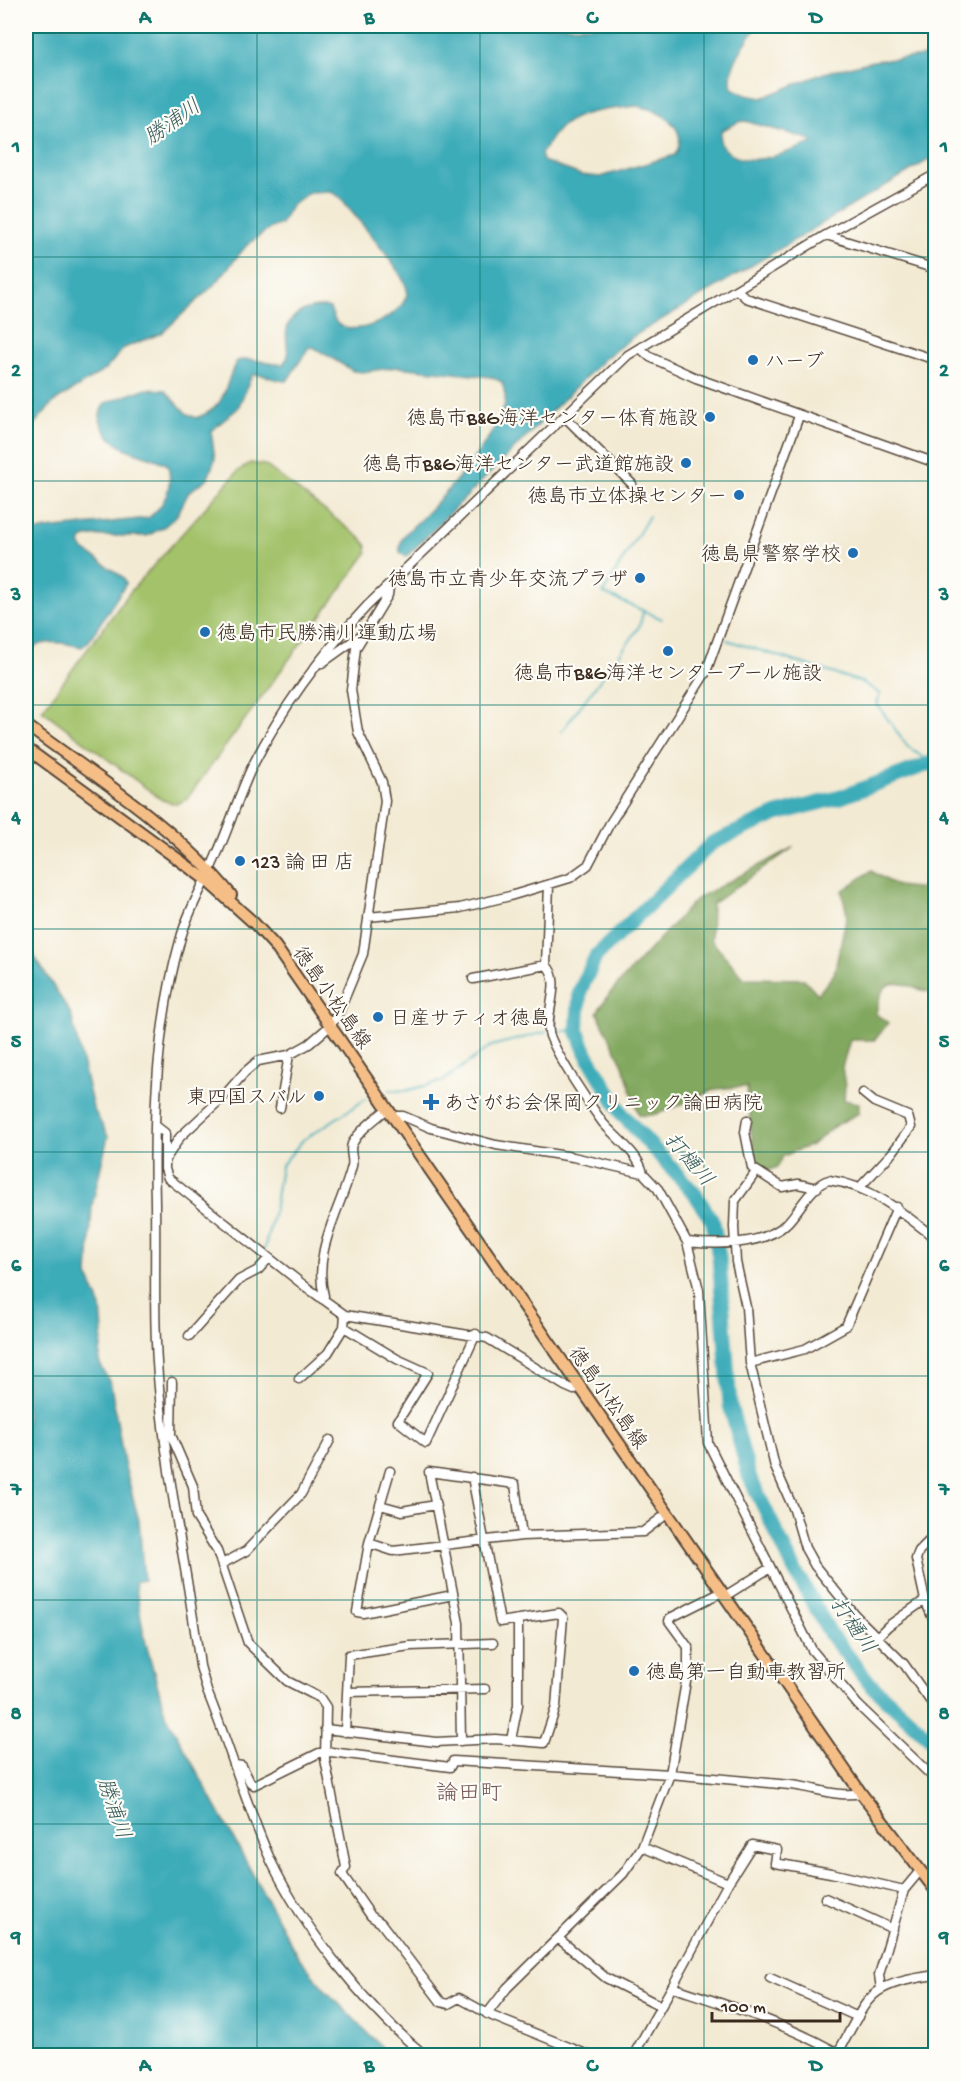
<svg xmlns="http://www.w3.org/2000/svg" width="961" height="2081" viewBox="0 0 961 2081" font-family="'Gochi Hand','Klee One',sans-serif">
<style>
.green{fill:#a3c26b;stroke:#6f7644;stroke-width:1.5}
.forest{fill:#82a85f;stroke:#5e693e;stroke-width:1.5}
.water{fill:#3cacb9;stroke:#3c6b6c;stroke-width:1.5;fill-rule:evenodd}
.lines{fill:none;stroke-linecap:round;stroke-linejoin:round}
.stream{stroke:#3cacb9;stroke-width:2}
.river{stroke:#3cacb9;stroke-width:15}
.minor-casing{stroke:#574739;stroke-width:11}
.major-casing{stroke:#574739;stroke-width:14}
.minor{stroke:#fff;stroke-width:8}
.major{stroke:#f6be87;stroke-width:10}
.grid{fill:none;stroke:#0f766e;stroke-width:1.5;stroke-opacity:0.55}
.poi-dot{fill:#1f6fb2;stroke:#fdfcf7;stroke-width:2}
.labels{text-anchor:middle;stroke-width:4.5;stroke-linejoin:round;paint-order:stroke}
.poi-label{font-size:20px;fill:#3b2a1e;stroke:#fdfcf7;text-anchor:start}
.street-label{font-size:20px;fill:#3b2a1e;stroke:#fdfcf7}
.water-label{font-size:21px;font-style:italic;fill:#3b5e5c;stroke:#fdfcf7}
.quarter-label{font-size:22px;fill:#745655;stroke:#fdfcf7}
.neatline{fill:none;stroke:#0f766e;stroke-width:2}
.grid-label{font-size:20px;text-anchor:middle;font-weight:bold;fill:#0f766e}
</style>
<rect width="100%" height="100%" fill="#fdfcf7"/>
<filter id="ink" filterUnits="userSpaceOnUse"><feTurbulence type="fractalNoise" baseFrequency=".0167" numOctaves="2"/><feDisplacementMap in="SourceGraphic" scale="12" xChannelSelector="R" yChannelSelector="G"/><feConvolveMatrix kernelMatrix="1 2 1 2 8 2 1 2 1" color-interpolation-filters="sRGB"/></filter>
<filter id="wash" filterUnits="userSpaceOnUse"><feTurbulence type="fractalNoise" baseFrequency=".008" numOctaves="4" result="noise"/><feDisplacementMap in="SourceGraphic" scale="24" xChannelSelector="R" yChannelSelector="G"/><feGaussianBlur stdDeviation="1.35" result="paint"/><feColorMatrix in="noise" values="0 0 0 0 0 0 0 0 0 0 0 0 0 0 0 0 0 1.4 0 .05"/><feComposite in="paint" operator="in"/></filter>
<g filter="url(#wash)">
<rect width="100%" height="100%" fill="#f3ead3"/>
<path class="green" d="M250,463L265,465L362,539L367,546V553L186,800L176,804L162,800L42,710L130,592L238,471Z"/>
<path class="forest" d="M794,847L712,904L711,940L744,978L804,979L818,994L834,974L847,915L842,891L871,871L897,886L935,890V995C927,990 921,990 913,987C886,977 880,988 876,1014L888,1023L875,1040H850L842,1067L845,1086L844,1100L859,1103V1113L833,1127L813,1144L783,1156L778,1167L767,1171L754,1158L747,1087C736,1087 724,1087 714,1090C691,1097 660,1119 639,1115L623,1065L597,1012L610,993L696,899Z"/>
<path class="water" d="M26,26H757C746,43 726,67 732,88L746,95L762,98L824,73L873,61L935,55V156L634,336L604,359L406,557L400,552C399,535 410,530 421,519C442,498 504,429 505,400C506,394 503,387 502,382L491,377L397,367L363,372L353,371L315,348L309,347L287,381C274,382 264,372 252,375L238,408L211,431L215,459L208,478L189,492L177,515L164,527L147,536H93L83,538L80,544L84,550L124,578L126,584L88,642L82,647C60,642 47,639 26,650V534L46,529L148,518C166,505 173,486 168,465C144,451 119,455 104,429C98,419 99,412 105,403L144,389L165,390L186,413L196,418C230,406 222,386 237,361C253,356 266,365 283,364L288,357C288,349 285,337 287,329C291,311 314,304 330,308C332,313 334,321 338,324C356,340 415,311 406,286C398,265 355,217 340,197L331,192L309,193L291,206L281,224L269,229L246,246L217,282L162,333L124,348L106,369L54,402L26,433ZM637,106C661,110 691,128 675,155L600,177L581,175L543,161L541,154C547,146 553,134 561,127C580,110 612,109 637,106ZM745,121L812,140V143C785,153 738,175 720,142L721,131L738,122Z
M26,943L71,1014L93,1108L108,1136L92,1205L88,1276L101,1307L103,1332L99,1362L111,1385L124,1463L139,1521L144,1580L135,1582L144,1636L165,1713L297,1955L327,1992L389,2054L396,2050L402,2055H45L26,2023Z"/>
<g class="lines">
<path class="stream" d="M649,516L603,593L662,619
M727,640L864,683L880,694L877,704L907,746L931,763
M561,732L631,639L640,625L643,612
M552,1032L577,1030
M390,1090L405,1091L443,1081L491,1046L546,1032
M264,1250L274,1211L281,1166L303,1140L366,1099"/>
<path class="river" d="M936,761L841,797L777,814L712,843L596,956L580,991L577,1030L586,1053L622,1114L695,1194L713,1222L719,1257L730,1405L749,1476L794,1569L831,1635L871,1685L936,1744"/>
</g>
</g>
<g filter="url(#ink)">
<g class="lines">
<g class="minor-casing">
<path id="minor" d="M826,235L936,269
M737,290L746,298L936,360
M640,348L650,357L696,378L936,463
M565,417L632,484
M322,663L360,636
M368,917L460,908L510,896L570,878L588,865L609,825L706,672L799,416
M546,965C564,981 543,1015 550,1036C560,1061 587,1101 603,1123C616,1138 638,1153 643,1173
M473,979L546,965L549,885
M280,1108L289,1055
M394,1116H403L431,1128L496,1145L573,1157L643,1173L658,1189L687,1242C718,1245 764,1246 787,1223C799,1211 812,1184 829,1180C872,1186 903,1213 936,1239
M747,1120L745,1132L752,1168L782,1187L798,1184L817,1188
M156,1126L165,1133V1169L168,1178L306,1287L345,1315L344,1327
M167,1157L180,1137L223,1097L245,1072L258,1061L289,1055L309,1044L331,1025L339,1012L363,954L385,801L382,782L358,732L351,690L356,648L388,595L389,587
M756,1172L735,1201L734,1227L736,1262L746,1307L750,1363L805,1349L846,1326L897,1207
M860,1187L892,1153L911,1127L908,1116L874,1102L863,1093
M687,1242L699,1290L708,1443L812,1650L858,1705L936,1780
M322,1299L324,1296C312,1251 341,1209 352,1166C354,1159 349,1151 352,1144C360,1129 376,1119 388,1108
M345,1315L487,1338L565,1386L574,1390L579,1385
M189,1336L239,1280L258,1270L268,1259
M750,1363L775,1467L794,1510L805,1548L815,1566L856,1616L904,1664L936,1709
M299,1379L328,1353L344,1327L397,1359L428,1373L398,1421L426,1443L476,1334
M172,1382L171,1435L193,1486L196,1517L217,1551L248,1643L287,1681L320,1698L326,1707L325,1759L346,1867L342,1874L371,1916L381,1923L441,2002L448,2004L459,1998L492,2016L591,2056
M390,1471L380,1505L402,1511L435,1505
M380,1505L369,1543L357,1612L363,1613L453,1595
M369,1543L393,1551L522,1536
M222,1564L246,1551L301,1494L330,1440
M722,1592L670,1618L669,1621L688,1647V1670L670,1774L642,1847L728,1883L752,1845L777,1850L775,1863L831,1873L904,1890
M725,1596L770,1568
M925,1600L936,1626
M878,1636L888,1626L925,1600L916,1559L919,1551L932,1538L936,1517
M348,1692L485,1689
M325,1729L436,1742L495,1739L544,1743L556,1707L563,1617L559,1613L500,1622L472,1477
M345,1732L349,1655L410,1646L493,1643
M511,1740L518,1705V1620
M461,1741L459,1623L429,1472L515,1484L522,1536L643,1532L668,1513
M235,1765L242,1766L250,1782L254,1785L319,1753L331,1752L450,1767L453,1761L670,1774L790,1785C814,1787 837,1798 861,1793
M825,1898L893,1929
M558,1938L606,1978L661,2006
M770,1978L858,2017
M672,1987L728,1883
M881,1989L879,1975L904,1890L919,1872
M487,2014L507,1988L623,1874L642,1847
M426,2056C367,2009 303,1928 271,1861C246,1806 230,1747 207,1691L200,1666C188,1574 167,1481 159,1388C153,1327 156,1265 155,1203C153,1116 156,1026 180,941C188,910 205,883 217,854C230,825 239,794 253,765C283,706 321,655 367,606L628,355L826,235L936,174
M633,2056L672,1987C732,2007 782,2022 838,2053
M836,2056C870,1997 863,1985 936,1975"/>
</g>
<g class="major-casing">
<path id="major" d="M26,725C96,777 176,827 231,895
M26,748L205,879L254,923L275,946L861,1793L936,1891"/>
</g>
<use href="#minor" class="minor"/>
<use href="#major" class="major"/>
</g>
</g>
<path class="grid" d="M257,26V2056M480,26V2056M704,26V2056M26,257H936M26,481H936M26,705H936M26,929H936M26,1152H936M26,1376H936M26,1600H936M26,1824H936"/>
<g class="poi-dot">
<circle cx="753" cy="360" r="6"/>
<circle cx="710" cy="417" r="6"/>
<circle cx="686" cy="463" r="6"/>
<circle cx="739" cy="495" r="6"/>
<circle cx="853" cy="553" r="6"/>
<circle cx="640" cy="578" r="6"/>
<circle cx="205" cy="632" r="6"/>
<circle cx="668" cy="651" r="6"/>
<circle cx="240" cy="861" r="6"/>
<circle cx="378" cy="1017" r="6"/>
<circle cx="319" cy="1096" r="6"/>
<path d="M428 1093h6v6h6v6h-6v6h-6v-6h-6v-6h6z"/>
<circle cx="634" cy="1671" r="6"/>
</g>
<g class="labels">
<g class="poi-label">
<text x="765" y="367">ハーブ</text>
<text x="698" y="424" text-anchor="end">徳島市B&amp;G海洋センター体育施設</text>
<text x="674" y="470" text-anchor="end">徳島市B&amp;G海洋センター武道館施設</text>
<text x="727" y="502" text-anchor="end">徳島市立体操センター</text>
<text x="841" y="560" text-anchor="end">徳島県警察学校</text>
<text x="628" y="585" text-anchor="end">徳島市立青少年交流プラザ</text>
<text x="217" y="639">徳島市民勝浦川運動広場</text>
<text x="668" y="679" text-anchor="middle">徳島市B&amp;G海洋センタープール施設</text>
<text x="252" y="868">123 論 田 店</text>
<text x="390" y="1024">日産サティオ徳島</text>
<text x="307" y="1103" text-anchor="end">東四国スバル</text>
<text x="444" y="1109">あさがお会保岡クリニック論田病院</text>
<text x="646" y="1678">徳島第一自動車教習所</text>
</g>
<g class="street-label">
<text transform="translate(333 997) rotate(55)" y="7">徳島小松島線</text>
<text transform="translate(609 1397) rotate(55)" y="7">徳島小松島線</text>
</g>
<g class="water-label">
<text transform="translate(172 121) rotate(-35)" y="7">勝浦川</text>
<text transform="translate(690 1159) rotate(49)" y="7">打樋川</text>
<text transform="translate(854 1625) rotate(55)" y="7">打樋川</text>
<text transform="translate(115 1808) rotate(71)" y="7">勝浦川</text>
</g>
<g class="quarter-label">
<text x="469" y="1799">論田町</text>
</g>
</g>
<rect width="961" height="2081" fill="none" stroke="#fdfcf7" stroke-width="66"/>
<path d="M712 2012v9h128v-9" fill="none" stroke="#3b2a1e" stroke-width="3"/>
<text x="721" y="2012" font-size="18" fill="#3b2a1e" stroke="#fdfcf7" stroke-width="4.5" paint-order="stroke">100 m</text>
<rect x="33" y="33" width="895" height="2015" class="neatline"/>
<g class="grid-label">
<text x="145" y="23">A</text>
<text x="369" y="23">B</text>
<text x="592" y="23">C</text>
<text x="816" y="23">D</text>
<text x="16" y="152">1</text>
<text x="944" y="152">1</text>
<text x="16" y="376">2</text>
<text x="944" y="376">2</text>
<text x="16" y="600">3</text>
<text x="944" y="600">3</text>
<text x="16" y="823">4</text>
<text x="944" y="823">4</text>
<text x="16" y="1047">5</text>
<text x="944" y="1047">5</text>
<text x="16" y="1271">6</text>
<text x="944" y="1271">6</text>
<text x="16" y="1495">7</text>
<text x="944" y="1495">7</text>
<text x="16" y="1719">8</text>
<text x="944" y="1719">8</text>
<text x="16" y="1943">9</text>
<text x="944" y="1943">9</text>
<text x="145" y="2071">A</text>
<text x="369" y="2071">B</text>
<text x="592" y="2071">C</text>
<text x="816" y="2071">D</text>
</g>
</svg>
